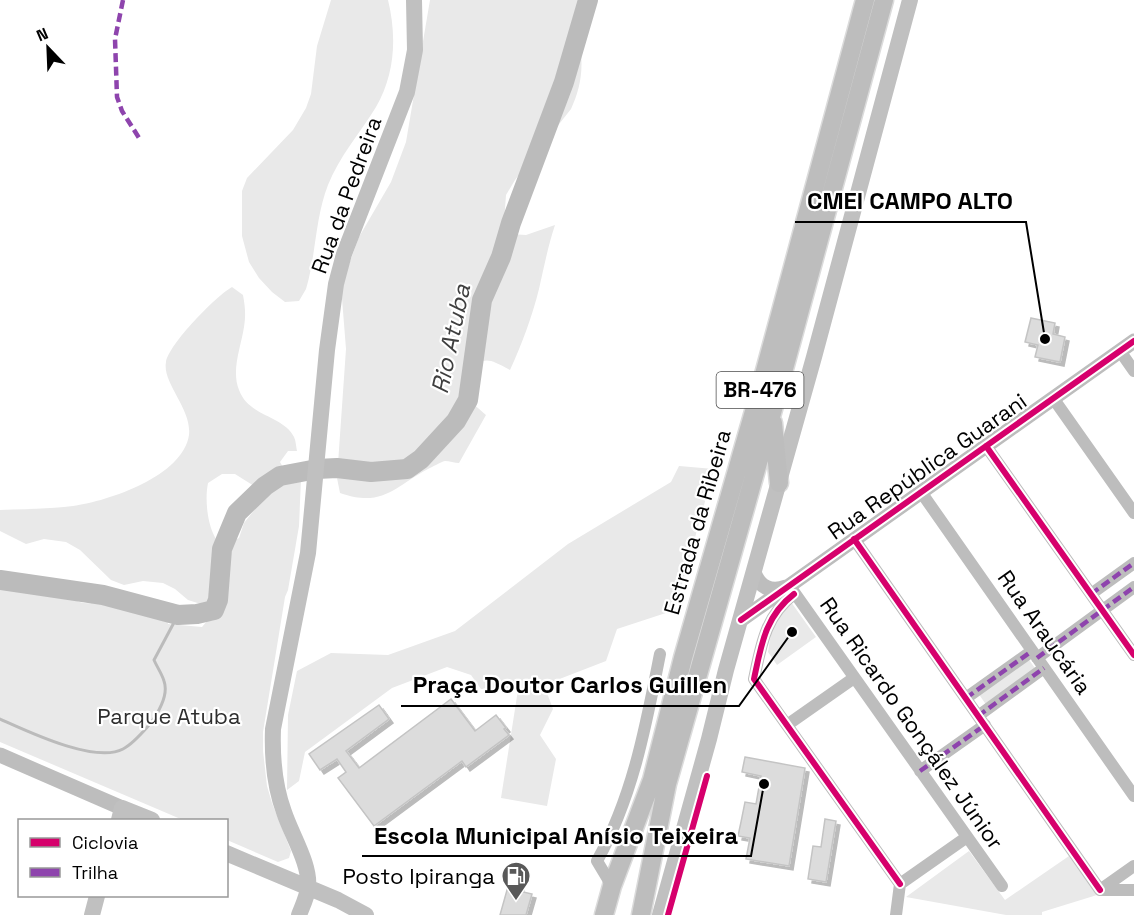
<svg xmlns="http://www.w3.org/2000/svg" width="1134" height="915" viewBox="0 0 1134 915" font-family="'Space Grotesk',sans-serif">
<style>
.green{fill:#e9e9e9;fill-rule:evenodd}
.lines{fill:none;stroke-linecap:round;stroke-linejoin:round}
.stream{stroke:#bbb;stroke-width:3}
.river{stroke:#bbb;stroke-width:20}
.building{fill:#dcdcdc;stroke:#c4c4c4;stroke-width:1.5;filter:url(#shadow)}
.primary-casing{stroke:#dbdbdb;stroke-width:21}
.minor{stroke:#bdbdbd;stroke-width:12}
.tertiary{stroke:#bdbdbd;stroke-width:15}
.secondary{stroke:#c0c0c0;stroke-width:16}
.primary{stroke:#bdbdbd;stroke-width:18}
.quiet{stroke:#8e44ad;stroke-width:4.5;stroke-dasharray:9 4.5;stroke-linecap:butt}
.cycleway-casing{stroke:#fff;stroke-width:10}
.cycleway{stroke:#d6006c;stroke-width:6}
.labels{text-anchor:middle;stroke-width:4.5;stroke-linejoin:round;paint-order:stroke}
.shield{fill:#fff;stroke:#4c4c4c;stroke-width:1.5}
.shield-label{font-size:21px;font-weight:bold;fill:#000}
.street-label{font-size:22px;fill:#000;stroke:#fff}
.park-label{font-size:22px;fill:#2e2e2e;stroke:#fff}
.poi-label{font-size:22px;fill:#000;stroke:#fff;text-anchor:end}
.water-label{font-size:24px;font-style:italic;fill:#3f3f3f;stroke:#fff}
.leader{fill:none;stroke:#000;stroke-width:2}
.callout-dot{fill:#000;stroke:#fff;stroke-width:2}
.callout-label{font-size:24px;text-anchor:middle;font-weight:bold;fill:#000;stroke:#fff;stroke-width:4.5;stroke-linejoin:round;paint-order:stroke}
</style>
<defs>
<filter id="shadow"><feDropShadow dx="4" dy="4" stdDeviation="0" flood-color="#0004"/></filter>
</defs>
<rect width="100%" height="100%" fill="#fff"/>
<path class="green" d="M331,0H388C397,37 395,74 376,107C360,133 339,157 328,185C315,218 316,256 306,289L299,301L285,302L272,292L259,278L249,262L242,236V191L247,178L293,130L306,108L311,94L317,46Z
M430,0H582C569,17 579,35 581,54C583,74 579,92 571,109L515,180L506,195L504,222L511,234L526,235L555,225C548,246 544,267 539,289C532,317 522,344 510,370C487,358 487,357 464,370C456,391 471,402 486,415L459,463C455,463 449,461 445,461C440,462 433,467 428,469C394,487 383,508 340,493L337,478L346,349L341,286L359,237L391,182L406,142Z
M232,287L243,295C245,306 246,315 244,327C241,347 231,370 239,390C249,417 283,415 294,437C296,441 296,447 297,451H288L280,462L289,478L297,476L301,479L299,526L288,590L285,597L263,732V751L267,786L272,803L291,851L289,858L278,862L227,840L226,820H183L0,742V589L53,596L57,592L68,593L70,597C80,604 88,605 99,601L105,606L109,600L120,603L121,609L158,613L167,619L168,624L202,627L207,621L215,620L217,617H211L204,605L188,600L175,589L163,583L143,581L124,585L111,580L80,550L66,542L44,539L26,544L0,531V510C24,509 49,509 73,506C109,501 183,476 189,435C192,409 162,383 166,362C169,344 216,296 232,287ZM222,474H235L267,494L244,523L239,538L231,542L227,550C208,540 204,502 208,483Z
M679,466L714,469L675,610L617,629L606,661L544,685L553,709L540,735L556,759L547,806L501,798L518,690L481,689L471,675L447,667L392,688L305,752L299,781L287,790L288,715L297,671L331,653L388,655L455,631L568,544L671,482Z
M791,602L816,637L777,665L768,652L772,627Z
M1027,657L1037,671L987,706L978,693Z
M969,851L1005,900L1069,856L1097,895L1042,912V915H1006L906,897Z"/>
<g class="lines">
<path class="stream" d="M0,719C27,731 95,764 123,749C133,744 143,732 150,724C158,713 169,695 164,681C162,674 157,667 154,660L178,615"/>
<path class="river" d="M0,580L103,595L178,615L197,614L214,610L218,600L222,549L229,532L237,513L265,486L280,476L317,469L337,468L371,472L407,469L421,459L456,421L468,400L482,300L501,257L511,223L564,82L588,0"/>
</g>
<path class="building" d="M1031,318L1055,323L1053,334L1065,337L1060,362L1035,357L1038,345L1025,342Z
M451,699L475,731L496,715L506,728L504,729L509,735L466,767L462,761L374,826L338,778L346,772L337,759L320,770L309,754L379,705L389,719L346,751L359,768Z
M745,757L805,768L789,866L746,859L750,838L738,836L741,822L745,802L756,804L761,776L742,772Z
M825,819L836,821L826,882L808,879L813,846L821,847Z
M509,883L520,887L519,891L532,894L526,915H500Z"/>
<g class="lines">
<g class="primary-casing">
<path id="primary" d="M773,423L779,483
M604,915L612,886L652,780L683,658L755,408L865,0
M641,915L667,784L772,413L884,0"/>
</g>
<path class="minor" d="M1120,351L1134,371
M1053,398L1134,513
M986,446L1134,655
M921,492L1134,796
M854,539L1100,890
M789,585L1002,886
M794,594C765,616 761,646 754,679L900,884
M1091,594L1134,563
M1037,658L1134,587
M966,698L1032,651
M978,716L1044,668
M787,725L854,678
M920,771L985,725
M900,884L967,837
M612,886L597,861C633,797 646,725 660,654
M1100,890L1134,866
M1100,890H1134
M896,915L900,884"/>
<path class="tertiary" d="M754,572C759,587 771,593 786,587
M741,620L1134,341
M0,755L122,808"/>
<path class="secondary" d="M119,820L122,808L152,820
M226,853L338,900L366,915
M92,915L97,896
M299,915C302,907 307,897 308,888C311,865 291,834 284,812C274,785 272,757 273,729L308,553L327,350L336,284L344,254L407,92L415,50L414,0
M660,915L709,739L726,670L814,357L910,0"/>
<use href="#primary" class="primary"/>
<path class="quiet" d="M123,0L115,39L117,97L122,111L141,141
M1091,594L1134,563
M1037,658L1134,587
M966,698L1032,651
M978,716L1044,668
M920,771L985,725"/>
<g class="cycleway-casing">
<path id="cycleway" d="M986,446L1134,655
M854,539L1100,890
M794,594C765,616 761,646 754,679L900,884
M741,620L1134,341
M668,915L707,776"/>
</g>
<use href="#cycleway" class="cycleway"/>
</g>
<defs>
<g id="fuel-pin" transform="scale(1.5)"><path d="M0 17L-7.5 6A9.5 9.5 0 1 1 7.5 6Z" fill="#595959" stroke="#fff"/><path d="M-5.5-6h7V0h2V4h1.3V-2.5L3-4.5l.8-.8L6-3V5H2.5V1h-1V6h-7ZM-4.2-4.7v3.2H.2V-4.7Z" fill="#fff"/></g>
</defs>
<g fill-rule="evenodd">
<use href="#fuel-pin" x="516" y="876"/>
</g>
<g class="labels">
<rect class="shield" x="716.5" y="372" width="87" height="36" rx="4.5"/>
<g class="shield-label">
<text x="760" y="397">BR-476</text>
</g>
<g class="street-label">
<text transform="translate(346 195) rotate(-70)" y="8">Rua da Pedreira</text>
<text transform="translate(927 466) rotate(-35)" y="8">Rua República Guarani</text>
<text transform="translate(697 522) rotate(-74)" y="8">Estrada da Ribeira</text>
<text transform="translate(1045 632) rotate(55)" y="8">Rua Araucária</text>
<text transform="translate(912 723) rotate(55)" y="8">Rua Ricardo Gonçález Júnior</text>
</g>
<g class="park-label">
<text x="169" y="724">Parque Atuba</text>
</g>
<g class="poi-label">
<text x="495" y="884">Posto Ipiranga</text>
</g>
<g class="water-label">
<text transform="translate(451 339) rotate(-78)" y="8">Rio Atuba</text>
</g>
</g>
<path class="leader" d="M1045 339L1026 222H795M792 632L739 706H401M764 784L751 856H362"/>
<g class="callout-dot">
<circle cx="1045" cy="339" r="6"/>
<circle cx="792" cy="632" r="6"/>
<circle cx="764" cy="784" r="6"/>
</g>
<g class="callout-label">
<text x="910" y="209">CMEI CAMPO ALTO</text>
<text x="570" y="693">Praça Doutor Carlos Guillen</text>
<text x="556" y="844">Escola Municipal Anísio Teixeira</text>
</g>
<rect x="18" y="819" width="210" height="78" fill="#ffffff" stroke="#999999" stroke-width="1.5"/>
<rect x="30" y="838" width="30" height="9" fill="#d6006c" stroke="#999999" stroke-width="1.5"/>
<text x="72" y="849" font-size="18" fill="#000000">Ciclovia</text>
<rect x="30" y="868" width="30" height="9" fill="#8e44ad" stroke="#999999" stroke-width="1.5"/>
<text x="72" y="879" font-size="18" fill="#000000">Trilha</text>
<g transform="translate(48 48) rotate(337)" stroke="#ffffff" stroke-width="4.5" paint-order="stroke">
<path d="M0-4.5L10 22L0 15L-10 22Z" fill="#000000"/>
<text y="-9" font-size="16" font-weight="bold" text-anchor="middle" fill="#000000">N</text>
</g>
</svg>
